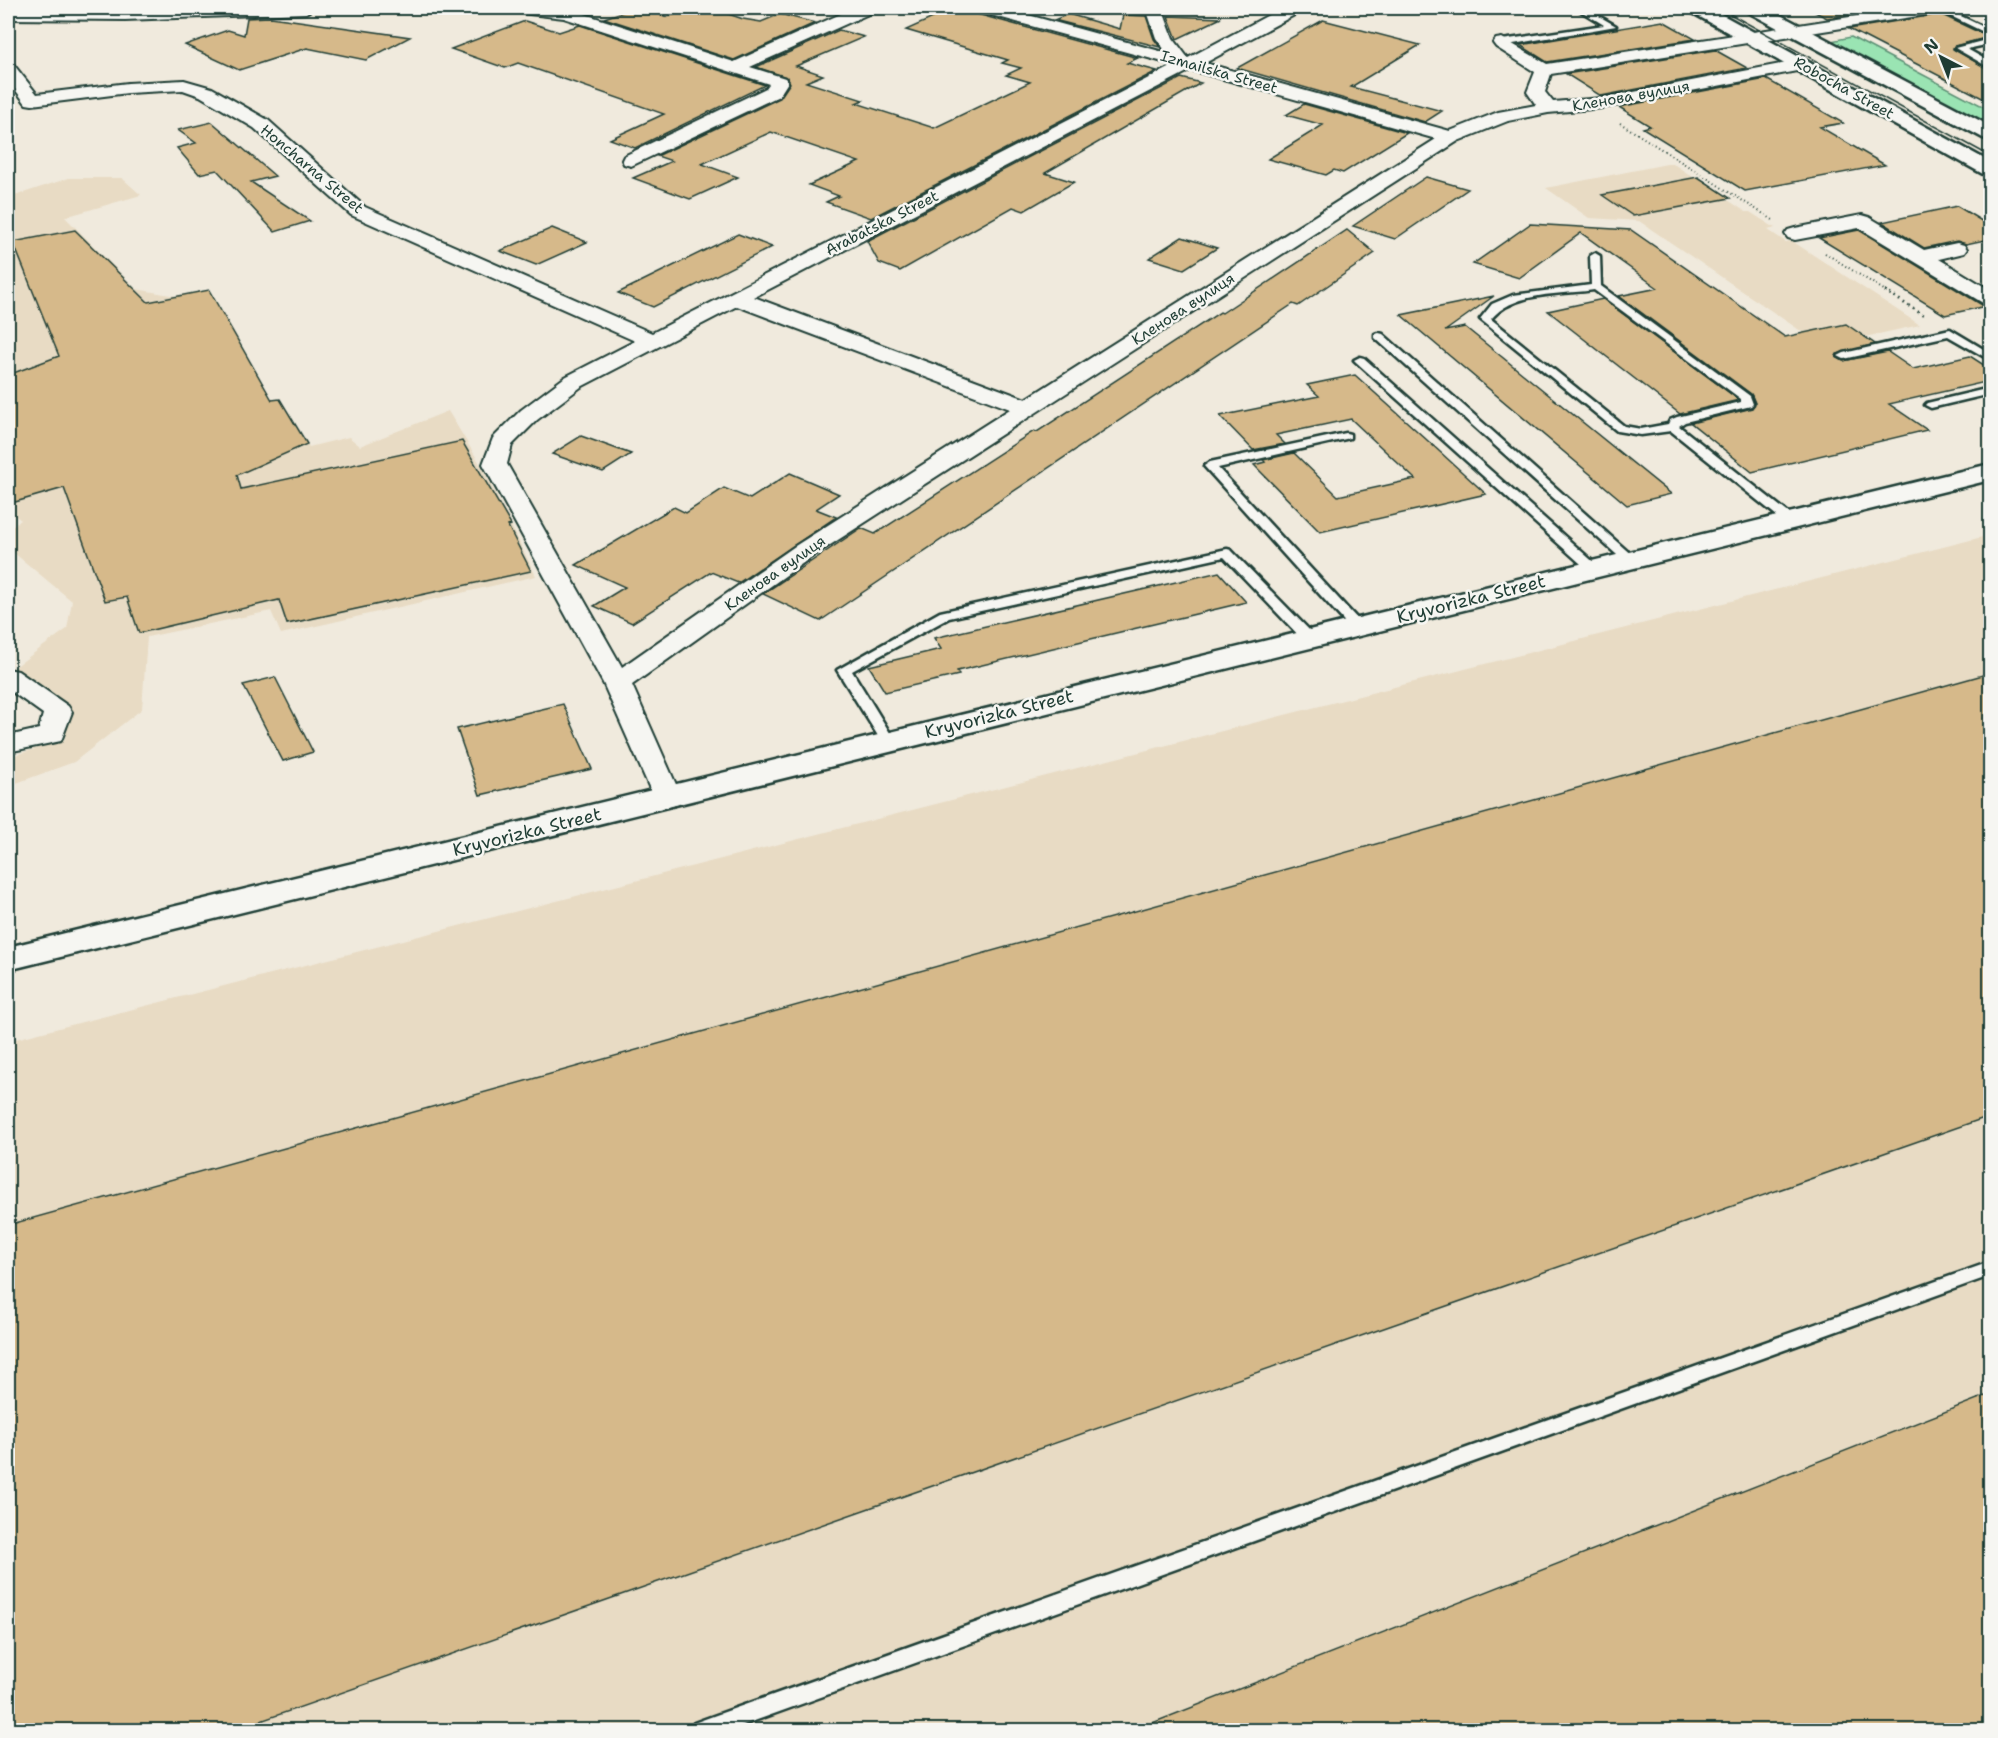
<svg xmlns="http://www.w3.org/2000/svg" width="1998" height="1738" viewBox="0 0 1998 1738" font-family="'Shantell Sans',sans-serif">
<style>
.built{fill:#e8dbc4}
.green{fill:#9ae4b3;stroke:#5c9074;stroke-width:1.5}
.building{fill:#d6b98a;stroke:#1f3d34;stroke-width:1.5}
.lines{fill:none;stroke-linecap:round;stroke-linejoin:round}
.service-casing{stroke:#1f3d34;stroke-width:5}
.minor-casing{stroke:#1f3d34;stroke-width:4}
.primary-casing{stroke:#1f3d34;stroke-width:5}
.path-far1{stroke:#1f3d34;stroke-width:2;stroke-dasharray:1 3;stroke-linecap:butt}
.path{stroke:#1f3d34;stroke-width:3;stroke-dasharray:1.5 4;stroke-linecap:butt}
.service{fill:#f6f6f2;fill-rule:evenodd}
.minor{fill:#f6f6f2;fill-rule:evenodd}
.primary{fill:#f6f6f2;fill-rule:evenodd}
.tram{stroke:#1f3d34;stroke-width:1.5}
.labels{text-anchor:middle;stroke-width:5;stroke-linejoin:round;paint-order:stroke}
.far-street-label{font-size:15px;fill:#1f3d34;stroke:#f6f6f2}
.street-label{font-size:18px;fill:#1f3d34;stroke:#f6f6f2}
</style>
<rect width="100%" height="100%" fill="#f0eadd"/>
<filter id="ink" filterUnits="userSpaceOnUse"><feTurbulence type="fractalNoise" baseFrequency=".0167" numOctaves="2"/><feDisplacementMap in="SourceGraphic" scale="12" xChannelSelector="R" yChannelSelector="G"/><feConvolveMatrix kernelMatrix="1 2 1 2 8 2 1 2 1" color-interpolation-filters="sRGB"/></filter>
<g filter="url(#ink)">
<path class="built" d="M1672,163L1746,212H1750L1775,228L1768,230L1786,242L1792,241L1920,325L1823,346L1639,221L1589,218L1546,188Z
M69,178H122L141,195L65,217L136,289L176,296L209,290L272,400L280,399L309,447L349,437L360,446L448,411L482,467L536,576L281,634L271,611L147,637L142,709L74,762L8,786V757L65,740L66,726L58,712L8,676V672L67,629L72,601L8,548V529L21,520L8,510V370L16,366L8,337V198Z
M1990,535V1730H8V1041Z"/>
<path class="green" d="M1851,37L1990,110V126L1831,41Z"/>
<path class="building" d="M635,8H644L667,17L694,8H711L743,19L761,22L780,14L815,23L734,60L604,18Z
M955,8L1138,58L1127,63L1157,71L871,218L826,202L839,196L809,185L859,162L771,132L702,164L738,177L690,199L633,178L672,161L657,156L780,98L790,83L787,77L756,67L839,30L864,37L796,66L823,75L806,82L863,100L856,103L934,128L1030,82L1006,75L1021,68L1002,63L1008,60L906,30Z
M1807,8H1897L1827,18Z
M1068,14L1120,29L1123,15L1146,16L1154,39L1160,47L1054,20Z
M1940,14L1989,37L1954,46L1953,49L1990,70V102L1849,29Z
M1168,16L1221,18L1177,39Z
M270,17L285,19L410,37L366,60L307,48L239,70L185,45L228,30L244,35L247,18Z
M1323,20L1420,45L1351,87L1442,111L1425,122L1237,68Z
M525,21L559,32L580,25L765,85L635,148L610,139L664,114L518,63L505,68L451,49Z
M1663,21L1695,39L1547,62L1520,45Z
M1715,50L1747,68L1601,96L1566,74Z
M1181,78L1201,83L1045,173L1074,182L1024,211L1013,207L900,271L879,263L867,241Z
M1766,79L1843,123L1820,127L1885,165L1745,191L1643,128L1650,126L1619,107Z
M1304,104L1407,133L1343,173L1334,170L1326,175L1268,159L1323,125L1286,115Z
M212,122L275,176L251,182L310,221L275,232L217,170L199,174L177,148L196,143L178,130Z
M1426,177L1468,189L1395,239L1353,226Z
M1698,177L1730,198L1633,216L1602,195Z
M1957,206L1990,226V239L1966,244L1957,241L1924,248L1882,222Z
M1530,224L1631,230L1785,337L1846,324L1875,344L1837,354L1836,357L1843,361L1888,352L1913,369L1970,356L1990,369V381L1889,404L1927,430L1752,472L1691,423L1752,408L1755,403L1751,394L1619,296L1658,288L1581,233L1519,278L1473,264Z
M552,228L587,242L536,265L500,251Z
M75,230L148,302L209,290L272,400L280,399L307,444L237,475L241,489L462,441L511,525L508,526L531,571L287,624L279,600L139,633L127,597L105,601L64,488L15,502L8,489V375L59,356L13,242Z
M1347,230L1375,253L1298,306L1293,304L820,621L763,594L861,528L875,534L1034,431L1037,432L1220,312L1222,313Z
M1859,230L1982,305L1986,306L1945,315L1819,238Z
M738,234L772,247L653,307L618,293Z
M1182,237L1217,248L1184,269L1149,258Z
M1494,296L1445,331L1465,327L1671,494L1627,505L1401,315Z
M1603,299L1739,400L1680,414L1548,311Z
M1355,375L1416,430L1486,494L1320,532L1254,465L1265,462L1263,460L1294,453L1338,496L1415,479L1351,419L1276,435L1285,444L1253,450L1220,416L1319,396L1307,385Z
M581,436L631,454L603,472L552,454Z
M790,473L839,494L816,509L836,517L738,583L711,572L632,623L594,606L625,587L576,565L674,507L686,513L724,488L750,499Z
M1219,572L1246,602L957,671L959,675L885,692L869,666L941,649L934,638Z
M1990,673V1116L232,1731H8V1225Z
M275,677L313,752L283,761L243,685Z
M563,704L592,769L480,795L457,729Z
M1990,1394V1731H1137V1729Z"/>
<g class="lines">
<g class="service-casing">
<path id="service" d="M1576,8H1585L1616,26L1502,46L1498,43L1502,40L1604,25Z
M1934,8H1944L1990,30V35Z
M1990,39V44L1967,49L1990,62V68L1955,48Z
M1595,253L1600,256L1601,286L1750,396L1753,404L1751,406L1685,422L1679,426L1795,518L1797,521L1795,524H1787L1671,431L1641,435L1617,431L1480,319L1492,304L1513,295L1591,285L1590,256ZM1594,290L1741,399V402L1677,417L1670,420L1668,424L1641,429L1624,426L1491,319C1514,291 1561,295 1594,290Z
M1950,329L1990,353V360L1948,336L1844,359L1838,356L1844,353Z
M1379,333L1383,334L1634,557L1636,560L1634,563H1626L1375,338V334Z
M1360,357L1364,358L1598,566L1600,569L1598,572H1590L1356,362L1354,360Z
M1990,388V394L1931,408L1925,405L1927,403Z
M1346,433L1350,434V438L1218,468L1361,623L1363,626L1361,629H1351L1204,466L1210,462Z
M1227,549L1231,550L1314,635L1316,638L1314,641H1304L1224,557L949,618L852,671L895,741L893,744H883L837,670L940,612Z
M1990,1262V1276L729,1730H691L694,1723L702,1720Z"/>
</g>
<g class="minor-casing">
<path id="minor" d="M189,8H314L306,13L125,20L8,19V9L125,10Z
M513,8H566L734,62L854,8H875L873,12L750,67L785,78L788,82L779,96L631,166L624,164L622,160L624,156L766,88L769,84L564,18L521,13Z
M978,8H1003L1167,53L1156,38L1146,8H1162L1173,38L1188,58L1282,8H1302L1300,12L1205,63L1450,131L1498,112L1536,105L1527,92L1535,72L1496,47L1493,43L1496,39L1502,38L1547,64L1908,8H1945L1937,13L1551,74L1545,92L1553,102L1602,98L1802,60L1808,61L1811,65L1808,69L1802,70L1602,108L1548,113L1508,121L1458,141L813,556L632,685L682,798L678,804L668,807L658,804L654,798L603,683L483,464L493,438L521,410L565,377L635,341L351,215L254,128L200,96L183,90L128,93L32,105L26,104L8,80V64L14,65L37,94L128,83L184,80L212,88L268,120L365,207L652,333L1174,65L980,12ZM1191,70L1436,139L1026,399L754,297ZM737,306L1010,409L795,546L622,667L507,464L512,445L537,420L581,387Z
M1862,215L1869,217L1924,250L1957,243L1964,245L1967,249L1964,253L1939,259L1990,290V305L1983,303L1859,228L1795,240L1788,238L1785,234L1788,230L1795,228Z
M8,669L18,671L68,706L72,712L61,741L8,752V736L39,729L43,714L8,689Z"/>
</g>
<g class="primary-casing">
<path id="primary" d="M1688,8H1710L1990,162V176L1983,174L1691,12Z
M1745,8H1767L1990,126V140L1983,138L1748,12Z
M1990,464V480L8,970V947Z"/>
</g>
<path class="path-far1" d="M1620,123L1773,220
M1825,253L1887,292"/>
<path class="path" d="M1885,291L1925,316"/>
<use href="#service" class="service"/>
<use href="#minor" class="minor"/>
<use href="#primary" class="primary"/>
<path class="tram" d="M1719,8L1990,156"/>
</g>
</g>
<g class="labels">
<g class="far-street-label">
<text transform="translate(1219 72) rotate(16)" y="5">Izmailska Street</text>
<text transform="translate(1844 88) rotate(29)" y="5">Robocha Street</text>
<text transform="translate(1631 96) rotate(-10)" y="5">Кленова вулиця</text>
<text transform="translate(312 169) rotate(40)" y="5">Honcharna Street</text>
<text transform="translate(882 223) rotate(-27)" y="5">Arabatska Street</text>
<text transform="translate(1183 309) rotate(-33)" y="5">Кленова вулиця</text>
<text transform="translate(775 573) rotate(-35)" y="5">Кленова вулиця</text>
</g>
<g class="street-label">
<text transform="translate(1471 599) rotate(-14)" y="6">Kryvorizka Street</text>
<text transform="translate(999 714) rotate(-14)" y="6">Kryvorizka Street</text>
<text transform="translate(527 832) rotate(-14)" y="6">Kryvorizka Street</text>
</g>
</g>
<rect width="1998" height="1738" fill="none" stroke="#f6f6f2" stroke-width="30"/>
<rect x="15" y="15" width="1968" height="1708" fill="none" stroke="#1f3d34" stroke-width="2" filter="url(#ink)"/>
<g transform="translate(1941 57) rotate(318)" stroke="#f6f6f2" stroke-width="4.5" paint-order="stroke">
<path d="M0-4.5L10 22L0 15L-10 22Z" fill="#1f3d34"/>
<text y="-9" font-size="16" font-weight="bold" text-anchor="middle" fill="#1f3d34">N</text>
</g>
</svg>
